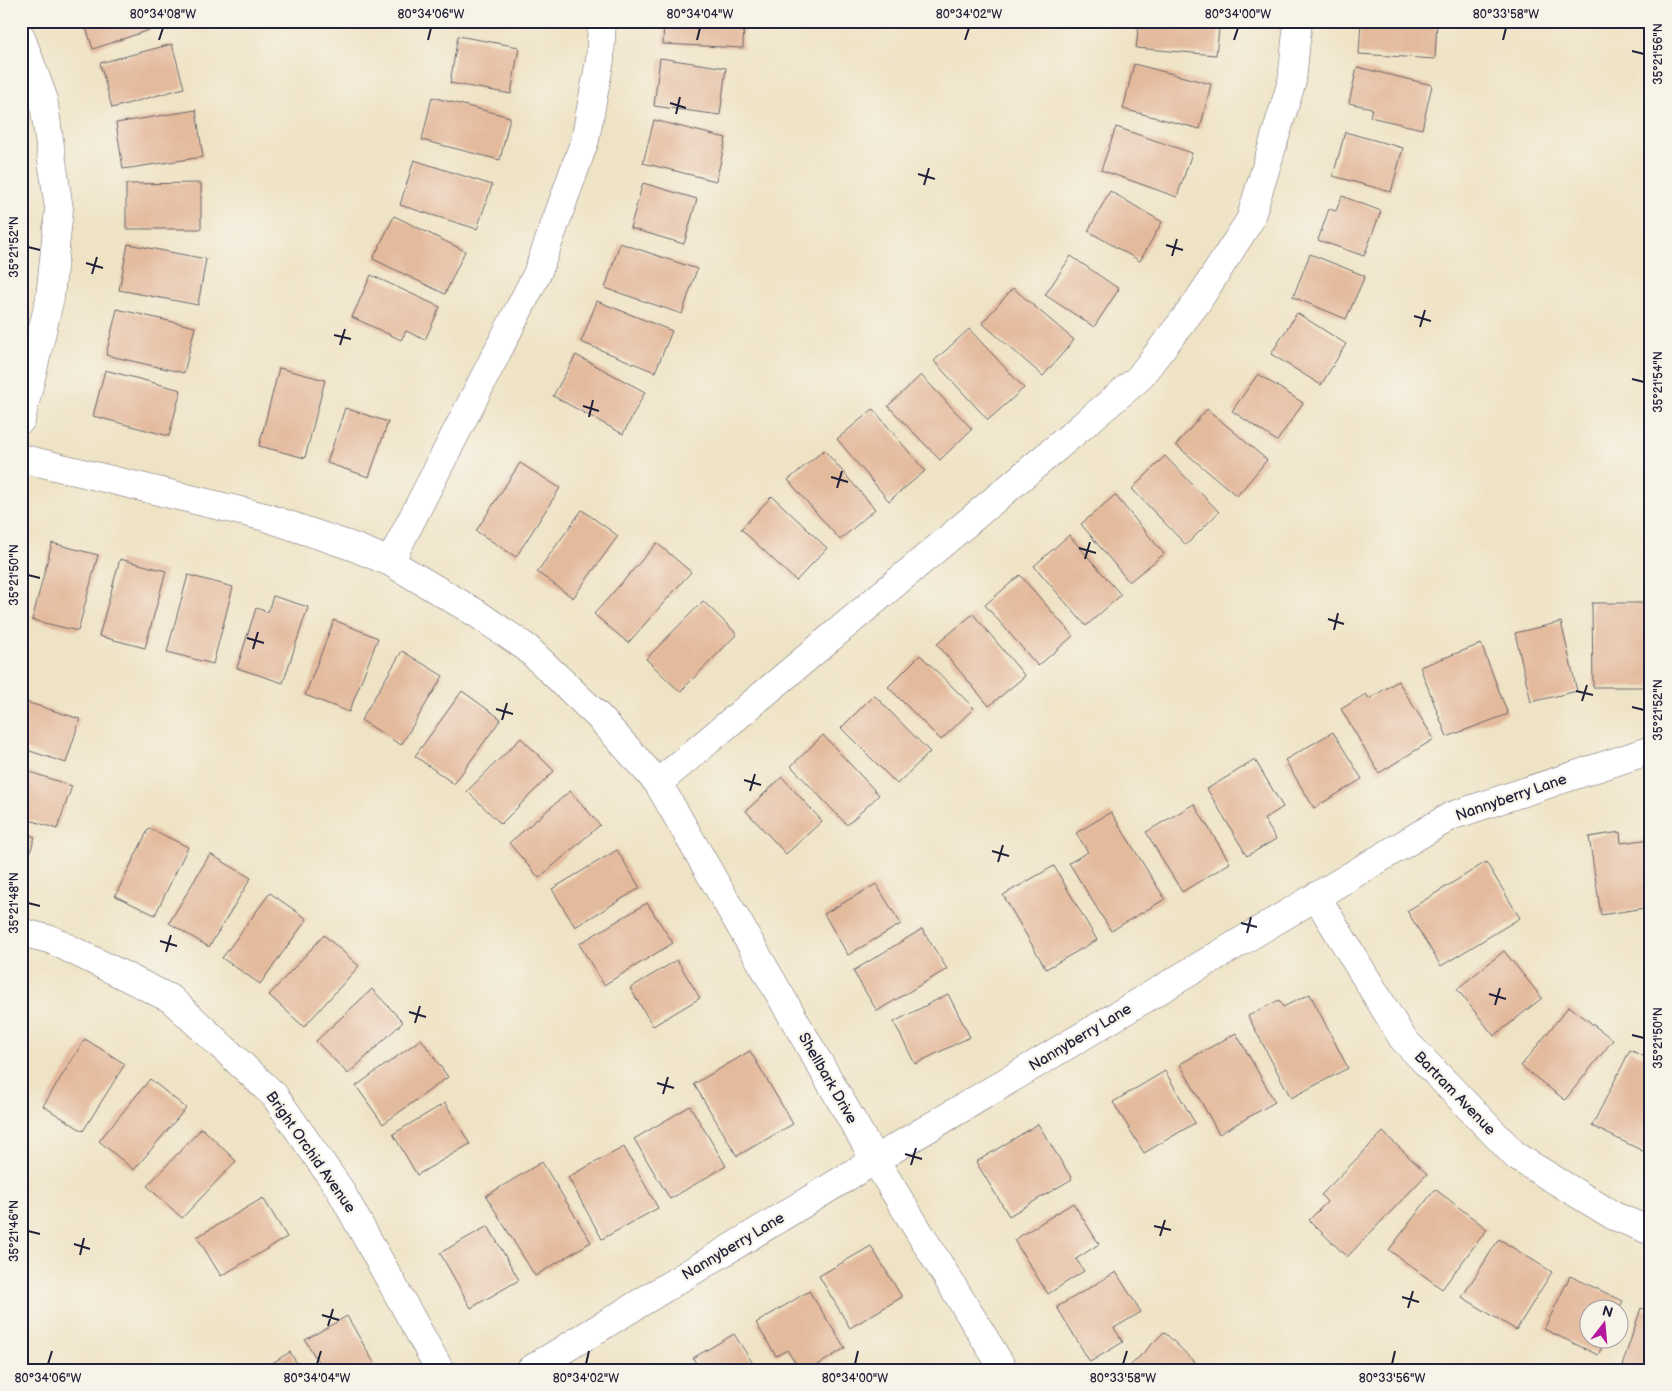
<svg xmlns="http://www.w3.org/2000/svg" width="1672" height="1391" viewBox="0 0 1672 1391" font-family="'Balsamiq Sans',sans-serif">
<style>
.building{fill:#e4ba9d}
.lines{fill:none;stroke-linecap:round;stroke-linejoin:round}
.minor-casing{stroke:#6a666b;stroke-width:29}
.minor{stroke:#fff;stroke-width:28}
.ticks{fill:none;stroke:#22223b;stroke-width:2}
.labels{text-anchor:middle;stroke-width:4.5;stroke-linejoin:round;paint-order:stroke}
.street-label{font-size:15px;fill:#22223b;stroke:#f7f3e8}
.neatline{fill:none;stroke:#22223b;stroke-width:2}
.ticks-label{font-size:12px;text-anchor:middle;fill:#22223b}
</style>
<rect width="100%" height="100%" fill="#f7f3e8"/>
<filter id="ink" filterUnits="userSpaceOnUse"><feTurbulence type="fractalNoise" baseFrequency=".02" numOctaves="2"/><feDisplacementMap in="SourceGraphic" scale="10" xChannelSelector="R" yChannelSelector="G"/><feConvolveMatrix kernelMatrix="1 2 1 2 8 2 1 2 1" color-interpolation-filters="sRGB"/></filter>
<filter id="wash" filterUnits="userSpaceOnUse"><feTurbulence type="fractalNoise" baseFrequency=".0096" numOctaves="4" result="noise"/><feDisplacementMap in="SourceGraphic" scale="20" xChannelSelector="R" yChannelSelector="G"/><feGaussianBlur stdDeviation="1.12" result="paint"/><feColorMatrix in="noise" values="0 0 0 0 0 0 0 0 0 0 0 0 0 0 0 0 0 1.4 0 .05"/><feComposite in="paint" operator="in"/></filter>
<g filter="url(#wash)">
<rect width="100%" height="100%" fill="#efe3c5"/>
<g id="blocks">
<path class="building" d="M84,21H170V23L93,49Z
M664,21H744L743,48L663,44Z
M1139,21H1220L1216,55L1136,48Z
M1361,21H1437L1435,59L1359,54Z
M458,36L519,47L511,94L450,83Z
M172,44L184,88L112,108L100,63Z
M660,58L726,68L720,115L654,106Z
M1134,64L1211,84L1200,129L1123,109Z
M1357,67L1432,85L1422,129L1370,117L1372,108L1349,103Z
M432,97L510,117L500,160L422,140Z
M196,110L203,157L123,169L116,123Z
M654,120L726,138L716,181L643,163Z
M1116,127L1192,153L1177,197L1101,170Z
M1345,132L1403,148L1391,192L1333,176Z
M414,160L492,185L477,229L400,205Z
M201,183V229H126V184Z
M643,183L697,199L684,244L630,228Z
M1110,191L1162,222L1140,261L1088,231Z
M1342,196L1381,211L1364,256L1318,240L1329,209L1336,211Z
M394,216L465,251L445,294L373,259Z
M620,243L697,269L682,314L605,288Z
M128,244L206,259L198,305L119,290Z
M1310,254L1365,276L1346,319L1293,297Z
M1071,256L1119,289L1094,327L1045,295Z
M371,275L440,307L425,340L406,331L401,340L352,317Z
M1013,288L1074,340L1043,376L982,323Z
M597,301L672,331L655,372L581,342Z
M117,309L195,327L184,373L106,355Z
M1297,313L1346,344L1321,385L1271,354Z
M969,329L1024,388L988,420L934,361Z
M576,355L645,392L623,434L553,396Z
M279,368L325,380L305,458L259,446Z
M105,370L181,390L169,436L93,416Z
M1258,374L1303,403L1277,441L1232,411Z
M921,375L972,429L940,460L888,406Z
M345,408L388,422L369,477L327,463Z
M873,409L925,471L889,501L837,439Z
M1207,409L1267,460L1237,496L1176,445Z
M824,450L875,509L840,540L788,480Z
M1165,456L1219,512L1186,545L1132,489Z
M520,463L560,488L516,557L476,531Z
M1115,495L1164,554L1129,582L1081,524Z
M772,496L827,548L796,581L741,529Z
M582,510L618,536L573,598L537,572Z
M1069,535L1121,595L1086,626L1034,566Z
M52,543L98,555L78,631L32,620Z
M657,543L691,572L628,643L594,614Z
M120,559L166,571L145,648L99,636Z
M188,575L233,587L213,664L167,652Z
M1020,575L1073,636L1038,666L985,605Z
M273,596L308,607L283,683L237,668L256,608L268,612Z
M703,601L737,634L680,692L646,659Z
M1592,603H1651V687H1593Z
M973,614L1025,676L989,706L937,644Z
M334,620L378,638L349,712L305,695Z
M1561,622L1577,691L1531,702L1515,633Z
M1481,644L1508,714L1447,737L1420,667Z
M402,651L443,676L401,745L361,720Z
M920,655L974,708L941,740L888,687Z
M1398,681L1434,739L1379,773L1341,709L1366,694L1369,699Z
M462,691L501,719L454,784L415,756Z
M874,695L930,752L897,784L841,728Z
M26,702L80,719L66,763L21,748V718Z
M1333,732L1362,779L1314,808L1285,760Z
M823,735L879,795L847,825L791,766Z
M521,738L554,771L501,824L467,791Z
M1255,760L1283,807L1264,819L1276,839L1247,856L1207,789Z
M21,769L72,786L57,829L21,817Z
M782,777L822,821L786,854L746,811Z
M570,791L600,825L539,878L509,843Z
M1194,804L1230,863L1182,892L1146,832Z
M1111,812L1165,899L1111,931L1069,863L1088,852L1076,833Z
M149,828L188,847L155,915L115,896Z
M21,832L35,837L22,878L21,877Z
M1620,832L1621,843L1651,839V907L1601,915L1589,837Z
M617,850L640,888L575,927L552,889Z
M210,854L251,878L209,947L169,923Z
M1486,862L1520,918L1441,966L1407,911Z
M1054,866L1097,940L1046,969L1003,895Z
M876,884L901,924L848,955L824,914Z
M270,893L307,919L260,984L222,958Z
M647,903L673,943L604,985L579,944Z
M922,929L947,969L877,1011L853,971Z
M324,935L359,966L304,1027L269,995Z
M1504,951L1542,998L1494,1036L1457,989Z
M677,960L700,998L653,1026L630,988Z
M372,989L403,1022L348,1074L316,1041Z
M948,994L970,1037L915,1064L894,1022Z
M1310,994L1348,1068L1291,1098L1248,1016L1279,1000L1283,1007Z
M1569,1006L1613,1040L1565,1100L1521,1066Z
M1236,1033L1275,1102L1219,1134L1180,1064Z
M85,1039L125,1064L83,1131L43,1106Z
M421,1039L448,1077L383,1124L356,1086Z
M1630,1050L1651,1060V1155L1592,1126Z
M750,1051L793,1124L737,1156L694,1084Z
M1165,1071L1195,1123L1144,1153L1113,1102Z
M150,1079L186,1108L134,1170L99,1141Z
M445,1103L470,1144L417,1175L393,1134Z
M690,1106L726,1166L670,1199L634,1139Z
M1038,1124L1072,1179L1009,1216L976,1162Z
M202,1128L236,1161L182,1218L147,1186Z
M1383,1132L1427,1174L1347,1257L1309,1220L1327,1202L1321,1195Z
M624,1147L658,1208L602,1239L568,1177Z
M542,1162L591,1242L535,1276L486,1196Z
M1435,1189L1487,1229L1442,1289L1389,1250Z
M263,1198L287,1237L221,1276L197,1237Z
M1073,1203L1099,1244L1076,1259L1084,1271L1048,1294L1014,1240Z
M488,1226L519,1280L471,1308L440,1253Z
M1499,1239L1552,1272L1516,1330L1462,1297Z
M871,1246L902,1297L850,1328L819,1276Z
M1116,1272L1141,1312L1114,1328L1123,1342L1090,1362L1057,1307Z
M1570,1276L1623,1301L1620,1308H1590V1338H1606L1598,1355L1544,1329Z
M809,1291L845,1348L810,1370H800L787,1350L776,1356L756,1323Z
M1641,1308L1651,1312V1370H1633L1622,1366Z
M347,1316L377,1368L374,1370H323L305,1340Z
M1164,1332L1200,1367L1197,1370H1126Z
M734,1334L757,1370H700L693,1358Z
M290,1352L301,1370H261Z"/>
</g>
</g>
<g filter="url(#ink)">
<use href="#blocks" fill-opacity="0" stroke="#6a666b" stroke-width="1"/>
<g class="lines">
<g class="minor-casing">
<path id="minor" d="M21,37L43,97L59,209L50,298L21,420
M21,458L265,517L354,547L390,562L476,613L527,648L599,717L658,783L875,1160L1004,1370
M390,562L537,274L585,140L600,60L602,21
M658,783L1138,379L1196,304L1250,220L1292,81L1298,21
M1316,896L1403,1039L1517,1157L1614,1216L1651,1231
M21,932L52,940L171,999L274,1095L339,1188L440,1370
M530,1370L875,1160L1451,816L1651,750"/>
</g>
<use href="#minor" class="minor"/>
</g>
</g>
<path class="ticks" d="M159,40L163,28M428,40L431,28M697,40L700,28M965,40L969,28M1234,40L1238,28M1503,40L1506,28M1632,51L1644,54M670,103L686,108M676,114L680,97M918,174L935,179M924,185L929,168M1166,245L1183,250M28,247L40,250M1172,256L1177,239M86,263L103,268M92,274L97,257M1414,316L1431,321M1420,327L1425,310M334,335L351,339M340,345L345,329M1632,379L1644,382M583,406L599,411M589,417L593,400M831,477L848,482M837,488L842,471M1079,548L1096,553M1085,559L1090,542M28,575L40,578M1328,619L1344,624M1334,630L1338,613M247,638L264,643M253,649L258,632M1576,691L1593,695M1582,701L1587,685M1632,707L1644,710M496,709L513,714M502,720L507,703M744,780L761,785M750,791L755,774M992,851L1009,856M998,862L1003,845M28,903L40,906M1241,923L1257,927M1247,933L1251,917M160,941L177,946M166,952L171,935M1489,994L1506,999M1495,1005L1500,988M409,1012L426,1017M415,1023L420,1006M1632,1035L1644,1038M657,1083L674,1088M663,1094L668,1077M905,1154L922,1159M911,1165L916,1148M1154,1226L1171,1230M28,1231L40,1234M1160,1236L1165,1220M74,1244L90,1249M80,1255L84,1238M1402,1297L1419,1302M1408,1308L1413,1291M322,1315L339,1320M328,1326L333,1309M48,1364L52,1351M317,1364L321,1351M586,1364L589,1351M855,1364L858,1351M1123,1364L1127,1351M1392,1364L1395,1351"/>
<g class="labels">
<g class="street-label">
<text transform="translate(1511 797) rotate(-19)" y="5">Nannyberry Lane</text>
<text transform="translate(1080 1037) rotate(-31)" y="5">Nannyberry Lane</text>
<text transform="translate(828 1078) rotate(60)" y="5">Shellbark Drive</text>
<text transform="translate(1455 1093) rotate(46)" y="5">Bartram Avenue</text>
<text transform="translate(311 1152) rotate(55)" y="5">Bright Orchid Avenue</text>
<text transform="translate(733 1246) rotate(-31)" y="5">Nannyberry Lane</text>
</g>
</g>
<rect width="1672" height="1391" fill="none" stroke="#f7f3e8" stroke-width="55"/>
<g transform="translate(1604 1324) rotate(16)"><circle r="24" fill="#f7f3e8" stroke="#a29fa3"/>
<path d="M0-4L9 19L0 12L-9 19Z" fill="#b5179e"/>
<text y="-8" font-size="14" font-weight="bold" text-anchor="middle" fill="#22223b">N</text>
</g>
<rect x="28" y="28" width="1616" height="1336" class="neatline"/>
<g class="ticks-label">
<text x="163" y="18">80°34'08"W</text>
<text x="431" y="18">80°34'06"W</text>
<text x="700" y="18">80°34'04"W</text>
<text x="969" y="18">80°34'02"W</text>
<text x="1238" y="18">80°34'00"W</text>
<text x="1506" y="18">80°33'58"W</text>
<text transform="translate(1658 54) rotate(-90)" y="4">35°21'56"N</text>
<text transform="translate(14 247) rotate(-90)" y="4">35°21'52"N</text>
<text transform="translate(1658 382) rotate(-90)" y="4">35°21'54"N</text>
<text transform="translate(14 575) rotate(-90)" y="4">35°21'50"N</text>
<text transform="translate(1658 710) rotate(-90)" y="4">35°21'52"N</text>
<text transform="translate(14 903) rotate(-90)" y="4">35°21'48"N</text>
<text transform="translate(1658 1038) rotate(-90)" y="4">35°21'50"N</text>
<text transform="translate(14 1231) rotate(-90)" y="4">35°21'46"N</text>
<text x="48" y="1382">80°34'06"W</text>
<text x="317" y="1382">80°34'04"W</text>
<text x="586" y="1382">80°34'02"W</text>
<text x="855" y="1382">80°34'00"W</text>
<text x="1123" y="1382">80°33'58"W</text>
<text x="1392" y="1382">80°33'56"W</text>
</g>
</svg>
